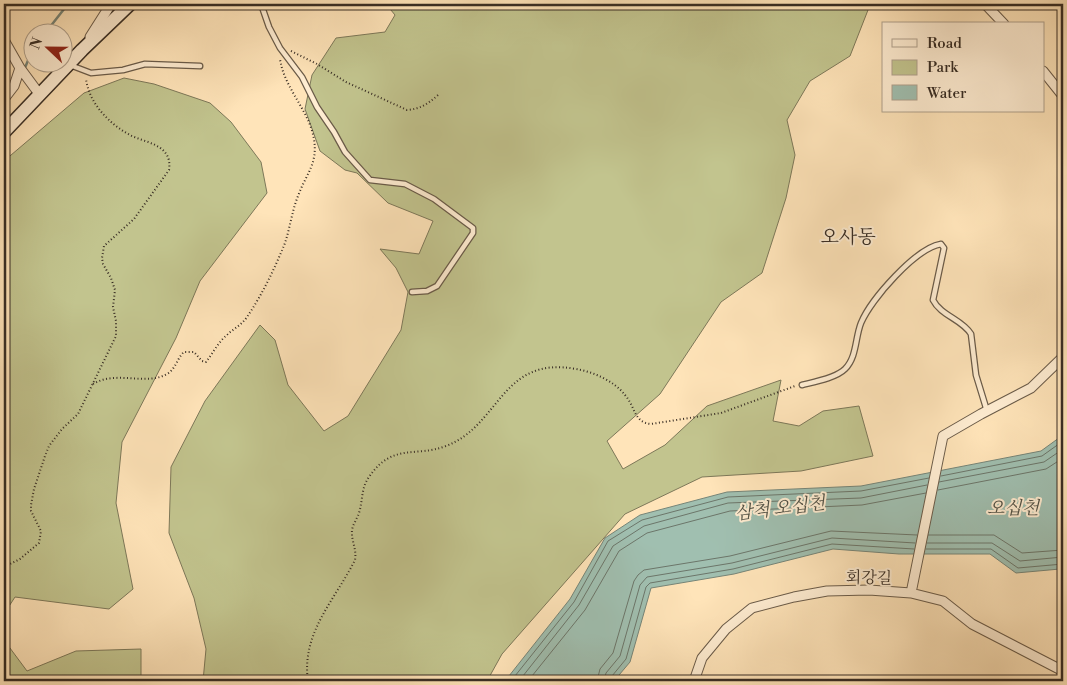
<svg xmlns="http://www.w3.org/2000/svg" width="1067" height="685" viewBox="0 0 1067 685" font-family="'Libre Bodoni','Noto Serif KR',serif">
<style>
.green{fill:#c2c48e;stroke:#7d7859}
.water{fill:#a0bfb0;stroke:#768578}
.lines{fill:none;stroke-linecap:round;stroke-linejoin:round}
.shore{stroke:#6c766a;stroke-width:1}
.stream{stroke:#768578;stroke-width:2.5}
.lane-casing{stroke:#6a5b49;stroke-width:7}
.street-casing{stroke:#6a5b49;stroke-width:11}
.secondary-casing{stroke:#382d24;stroke-width:15}
.path{stroke:#382d24;stroke-width:2;stroke-dasharray:1 2.5;stroke-linecap:butt}
.lane{stroke:#ffedd2;stroke-width:4.5}
.street{stroke:#ffedd2;stroke-width:9}
.secondary{stroke:#ffedd2;stroke-width:12}
.labels{text-anchor:middle;stroke-width:4;stroke-linejoin:round;paint-order:stroke}
.street-label{font-size:16px;fill:#382d24;stroke:#ffedd2}
.water-label{font-size:18px;font-style:italic;fill:#525247;stroke:#ffedd2}
.quarter-label{font-size:19px;fill:#382d24;stroke:#ffedd2}
</style>
<rect width="100%" height="100%" fill="#ffe4b9"/>
<filter id="stains"><feTurbulence type="fractalNoise" baseFrequency=".004" numOctaves="4"/><feColorMatrix values="0 0 0 0 .2 0 0 0 0 .09 0 0 0 0 .02 0 0 0 .5 -.17"/></filter>
<radialGradient id="worn" r=".72"><stop offset=".6" stop-color="#630" stop-opacity="0"/><stop offset="1" stop-color="#630" stop-opacity=".3"/></radialGradient>
<path class="green" d="M386,4H867L868,10L850,56L810,81L787,120L795,155L786,198L762,273L721,302L660,394L607,441L623,469L665,445L707,406L781,380L773,421L799,426L823,411L859,406L873,456L801,471L702,477L625,514L502,654L487,681H203L206,649L194,598L169,533L171,467L205,401L260,325L275,340L288,385L324,431L348,416L401,330L408,292L396,268L380,249L419,254L433,221L388,203L357,173L345,170L320,151L305,109L312,75L336,38L385,32L395,15Z
M124,78L154,84L210,103L231,122L261,162L267,193L200,281L176,338L122,442L116,503L133,589L109,609L15,597L4,614V161L84,93Z
M4,640L27,671L76,651L141,649V681H4Z"/>
<path class="water" d="M1063,435V567L1060,569L1016,573L990,554H899L833,549L734,574L651,588L630,662L614,681H505L570,599L605,538L640,515L727,492L861,486L1041,451Z"/>
<g class="lines">
<path class="shore" d="M941,476L1042,456L1063,441
M939,482L1044,462L1063,449
M938,490L1046,469L1063,458
M928,535H994L1022,553L1063,550
M927,543H992L1020,561L1063,557
M926,549H991L1018,568L1063,564
M511,681L574,602L608,541L642,520L728,497L861,491L929,478
M519,681L579,605L613,546L644,526L728,503L861,498L927,485
M528,681L585,610L619,551L647,533L730,511L862,505L926,493
M597,681L600,669L613,653L634,581L638,575L644,570L730,556L831,531L917,535
M604,681L606,673L620,656L640,585L647,577L732,563L832,538L915,543
M610,681L612,676L626,659L646,587L650,583L733,569L832,544L914,549"/>
<path class="stream" d="M46,32L68,4
M24,70L32,51"/>
<g class="lane-casing">
<path id="lane" d="M261,4L269,27L280,48L302,77L317,107L334,132L345,152L370,180L405,184L434,199L473,228V233L437,286L427,291L412,292
M70,65L91,73L123,70L145,64L200,66
M802,385C814,382 836,378 845,369C857,357 855,338 861,323C871,299 916,248 941,244L944,248L933,300C941,316 962,319 971,334L976,375L987,411"/>
</g>
<g class="street-casing">
<path id="street" d="M985,4L1004,24
M90,37L111,4
M4,40L20,68L40,95
M1043,71L1063,96
M4,99L14,86L20,68
M911,593L943,436L981,414L1031,388L1063,357
M694,681L702,658L726,629L752,608L794,597L827,591L869,590L911,593L943,601L972,624L1063,671"/>
</g>
<g class="secondary-casing">
<path id="secondary" d="M4,132L82,50L130,4"/>
</g>
<path class="path" d="M291,51L317,64L346,82L407,110C420,109 428,104 438,95
M93,384C116,370 146,386 167,374C176,369 177,358 184,352H194L202,361L206,362C213,353 219,341 227,335C234,328 241,326 247,317C262,295 275,268 285,243C290,228 292,211 298,196C306,174 318,164 314,139C309,110 284,88 280,59
M4,567L20,559L39,543L41,531L31,511V505L34,489L45,456L49,446L62,429L78,414L116,336V321L113,307L115,290L111,278L103,264L102,258L104,246L134,219L169,170C173,144 145,143 130,135C109,124 88,102 86,78
M308,681C301,633 335,600 355,560C357,549 351,541 352,530C353,524 357,519 359,513C363,500 361,488 369,477C393,442 415,458 446,446C500,426 501,355 576,369C594,372 614,381 625,395C635,406 634,423 651,424L721,413L795,386"/>
<use href="#lane" class="lane"/>
<use href="#street" class="street"/>
<use href="#secondary" class="secondary"/>
</g>
<g class="labels">
<g class="street-label">
<text transform="translate(869 577) rotate(1)" y="6">회강길</text>
</g>
<g class="water-label">
<text transform="translate(780 508) rotate(-7)" y="6">삼척 오십천</text>
<text x="1013" y="514">오십천</text>
</g>
<g class="quarter-label">
<text x="848" y="243">오사동</text>
</g>
</g>
<rect width="1067" height="685" fill="none" stroke="#ffe4b9" stroke-width="20"/>
<rect x="5" y="5" width="1057" height="675" fill="none" stroke="#382d24" stroke-width="2.5"/>
<rect x="10" y="10" width="1047" height="665" fill="none" stroke="#382d24"/>
<rect x="882" y="22" width="162" height="90" fill="#ffedd2" stroke="#afa08c"/>
<rect x="892" y="39" width="25" height="8" fill="#ffedd2" stroke="#afa08c"/>
<text x="927" y="48" font-size="15" fill="#382d24">Road</text>
<rect x="892" y="60" width="25" height="15" fill="#c2c48e" stroke="#afa08c"/>
<text x="927" y="72" font-size="15" fill="#382d24">Park</text>
<rect x="892" y="85" width="25" height="15" fill="#a0bfb0" stroke="#afa08c"/>
<text x="927" y="98" font-size="15" fill="#382d24">Water</text>
<g transform="translate(48 48) rotate(292)"><circle r="24" fill="#ffedd2" stroke="#afa08c"/>
<path d="M0-4L9 19L0 12L-9 19Z" fill="#8f2418"/>
<text y="-8" font-size="14" font-weight="bold" text-anchor="middle" fill="#382d24">N</text>
</g>
<rect width="100%" height="100%" filter="url(#stains)"/>
<rect width="100%" height="100%" fill="url(#worn)"/>
</svg>
